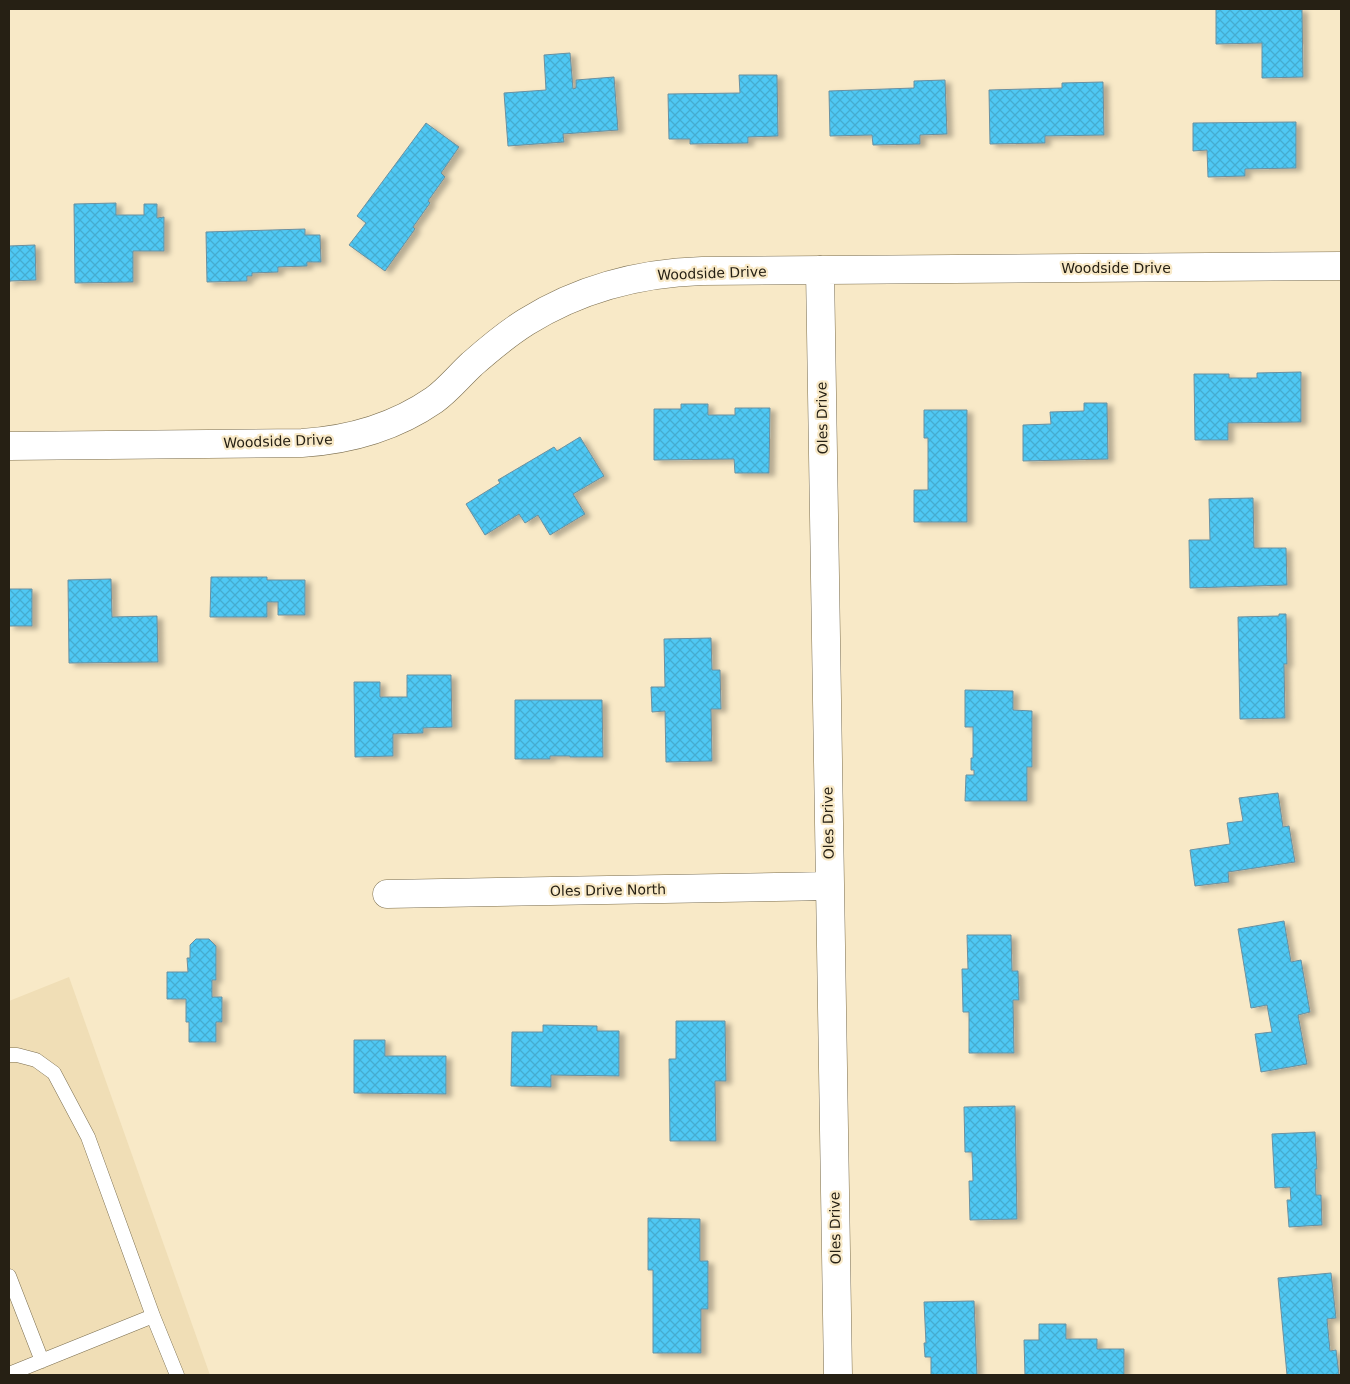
<svg xmlns="http://www.w3.org/2000/svg" width="1350" height="1384" viewBox="0 0 1350 1384" font-family="'DejaVu Sans',sans-serif">
<style>
.built{fill:#f0deb6}
.building{fill:url(#building-cross-hatch);stroke:#6b90a0;filter:url(#shadow)}
.lines{fill:none;stroke-linecap:round;stroke-linejoin:round}
.service-casing{stroke:#7b6e4f;stroke-width:15}
.minor-casing{stroke:#7b6e4f;stroke-width:29}
.service{stroke:#fff;stroke-width:14}
.minor{stroke:#fff;stroke-width:28}
.labels{text-anchor:middle;stroke-width:4.5;stroke-linejoin:round;paint-order:stroke}
.street-label{font-size:14px;fill:#262014;stroke:#f8e9c7}
</style>
<defs>
<pattern id="building-cross-hatch" width="8" height="8" patternUnits="userSpaceOnUse" patternTransform="scale(1.25)"><rect width="8" height="8" fill="#4fc8f4"/><path d="M0 0l8 8M0 8l8-8" fill="none" stroke="#45acd0"/></pattern>
<filter id="shadow"><feDropShadow dx="5.5" dy="3" stdDeviation="2.5" flood-color="#0004"/></filter>
</defs>
<rect width="100%" height="100%" fill="#f8e9c7"/>
<path class="built" d="M69,977L210,1375H9V1001Z"/>
<path class="building" d="M1216,9H1302L1303,77L1262,78V43L1216,44Z
M570,53L573,89L576,88V80L614,77L618,130L563,134L564,142L508,146L504,93L546,90L544,55Z
M739,75H777L778,136L748,137V143L690,144V139H669L668,94L740,93Z
M945,80L947,134L920,135V144L873,145L872,135L830,136L829,91L914,88V81Z
M1103,82L1104,135L1045,136V143L990,144L989,90L1062,88V83Z
M1296,122V168L1245,169V176L1208,177L1207,150L1193,151V123Z
M426,123L459,147L441,173L445,177L428,201L430,203L413,227L415,229L385,271L349,245L366,223L357,216Z
M116,203V215H144V204H157V218L164,217V251H133V282L75,283L74,204Z
M305,229V235H320L321,262H307V266L278,267V272L252,273V276H247V281L207,282L206,232Z
M35,245L36,280L10,281L9,285V246Z
M1301,372V422L1228,423V440H1195L1194,374H1229V378H1257V373Z
M1084,403H1107L1108,459L1023,461V425L1051,424L1050,412L1084,411Z
M681,404H708V415H735V408H770L769,473H735L734,459L654,460V409H681Z
M924,410H967V522H914V490H928V438H924Z
M580,437L604,476L573,494L585,514L550,535L538,515L525,523L519,514L485,535L466,504L500,483L498,480L554,447L557,451Z
M1253,498L1254,548H1286L1287,585L1190,588L1189,540H1210L1209,499Z
M211,577H267V580H305V615H278V602H267V617H210Z
M111,579L112,617L157,616L158,662L69,663L68,580Z
M9,589H32V626H9Z
M1279,614H1286L1287,664H1284L1285,718L1240,719L1238,617L1279,616Z
M711,638L712,670H720L721,709H711L712,761L666,762L665,711L652,712L651,687H665L664,639Z
M407,675H451L452,727L423,728V733L393,734V756L355,757L354,682H380V697H407Z
M965,690L1013,691V710L1032,711V767H1027V801H965L966,775H974V770H971V758H973V727H965Z
M515,700H602L603,757H570V756H550V759H515Z
M1278,793L1283,827L1289,826L1295,862L1228,872L1229,882L1195,886L1190,850L1230,844L1227,823L1243,821L1239,798Z
M1284,921L1291,962L1301,960L1310,1012L1298,1015L1307,1064L1261,1072L1255,1034L1272,1032L1267,1005L1251,1008L1238,929Z
M967,935H1011L1012,971H1018L1019,1000H1013L1014,1053H969V1012H963L962,969H968Z
M196,939H209L216,946V980H212V997H222V1022H216V1042H189V1022H186V999H167V972H188L187,958H190V945Z
M676,1021H725L726,1081H715L716,1141H670L669,1059H676Z
M543,1025L597,1026V1031H619V1076L551,1075V1087L511,1086L512,1032H543Z
M354,1040H385V1056H446V1094L354,1093Z
M1015,1106L1017,1219L970,1220L969,1181H973L972,1152H965L964,1107Z
M1315,1132L1317,1169H1315L1316,1195H1321L1322,1225L1289,1227L1287,1200H1291L1290,1187L1275,1188L1272,1134Z
M648,1218L700,1219V1261H708V1309H701V1353H653V1270H648Z
M1331,1273L1336,1318L1327,1319L1330,1351L1336,1350L1339,1375H1287L1278,1278Z
M974,1301L977,1375H931V1357H925L924,1343H926L924,1302Z
M1039,1324H1066V1339H1097V1349H1124V1375H1025L1024,1340H1039Z"/>
<g class="lines">
<g class="service-casing">
<path id="service" d="M9,1055H17L36,1060L54,1073L88,1137L153,1316L177,1375
M9,1276L42,1361
M9,1374L153,1316"/>
</g>
<g class="minor-casing">
<path id="minor" d="M820,270L838,1375
M9,446L302,443C349,440 395,427 434,400C448,390 459,376 472,364C489,349 507,334 526,322C579,289 640,273 702,271L1341,266
M387,894L829,886"/>
</g>
<use href="#service" class="service"/>
<use href="#minor" class="minor"/>
</g>
<g class="labels">
<g class="street-label">
<text x="1116" y="273">Woodside Drive</text>
<text transform="translate(712 273) rotate(-2)" y="5">Woodside Drive</text>
<text transform="translate(822 418) rotate(-91)" y="5">Oles Drive</text>
<text transform="translate(278 441) rotate(-2)" y="5">Woodside Drive</text>
<text transform="translate(828 823) rotate(-91)" y="5">Oles Drive</text>
<text transform="translate(608 890) rotate(-1)" y="5">Oles Drive North</text>
<text transform="translate(835 1228) rotate(-91)" y="5">Oles Drive</text>
</g>
</g>
<rect width="1350" height="1384" fill="none" stroke="#262014" stroke-width="20"/>
</svg>
